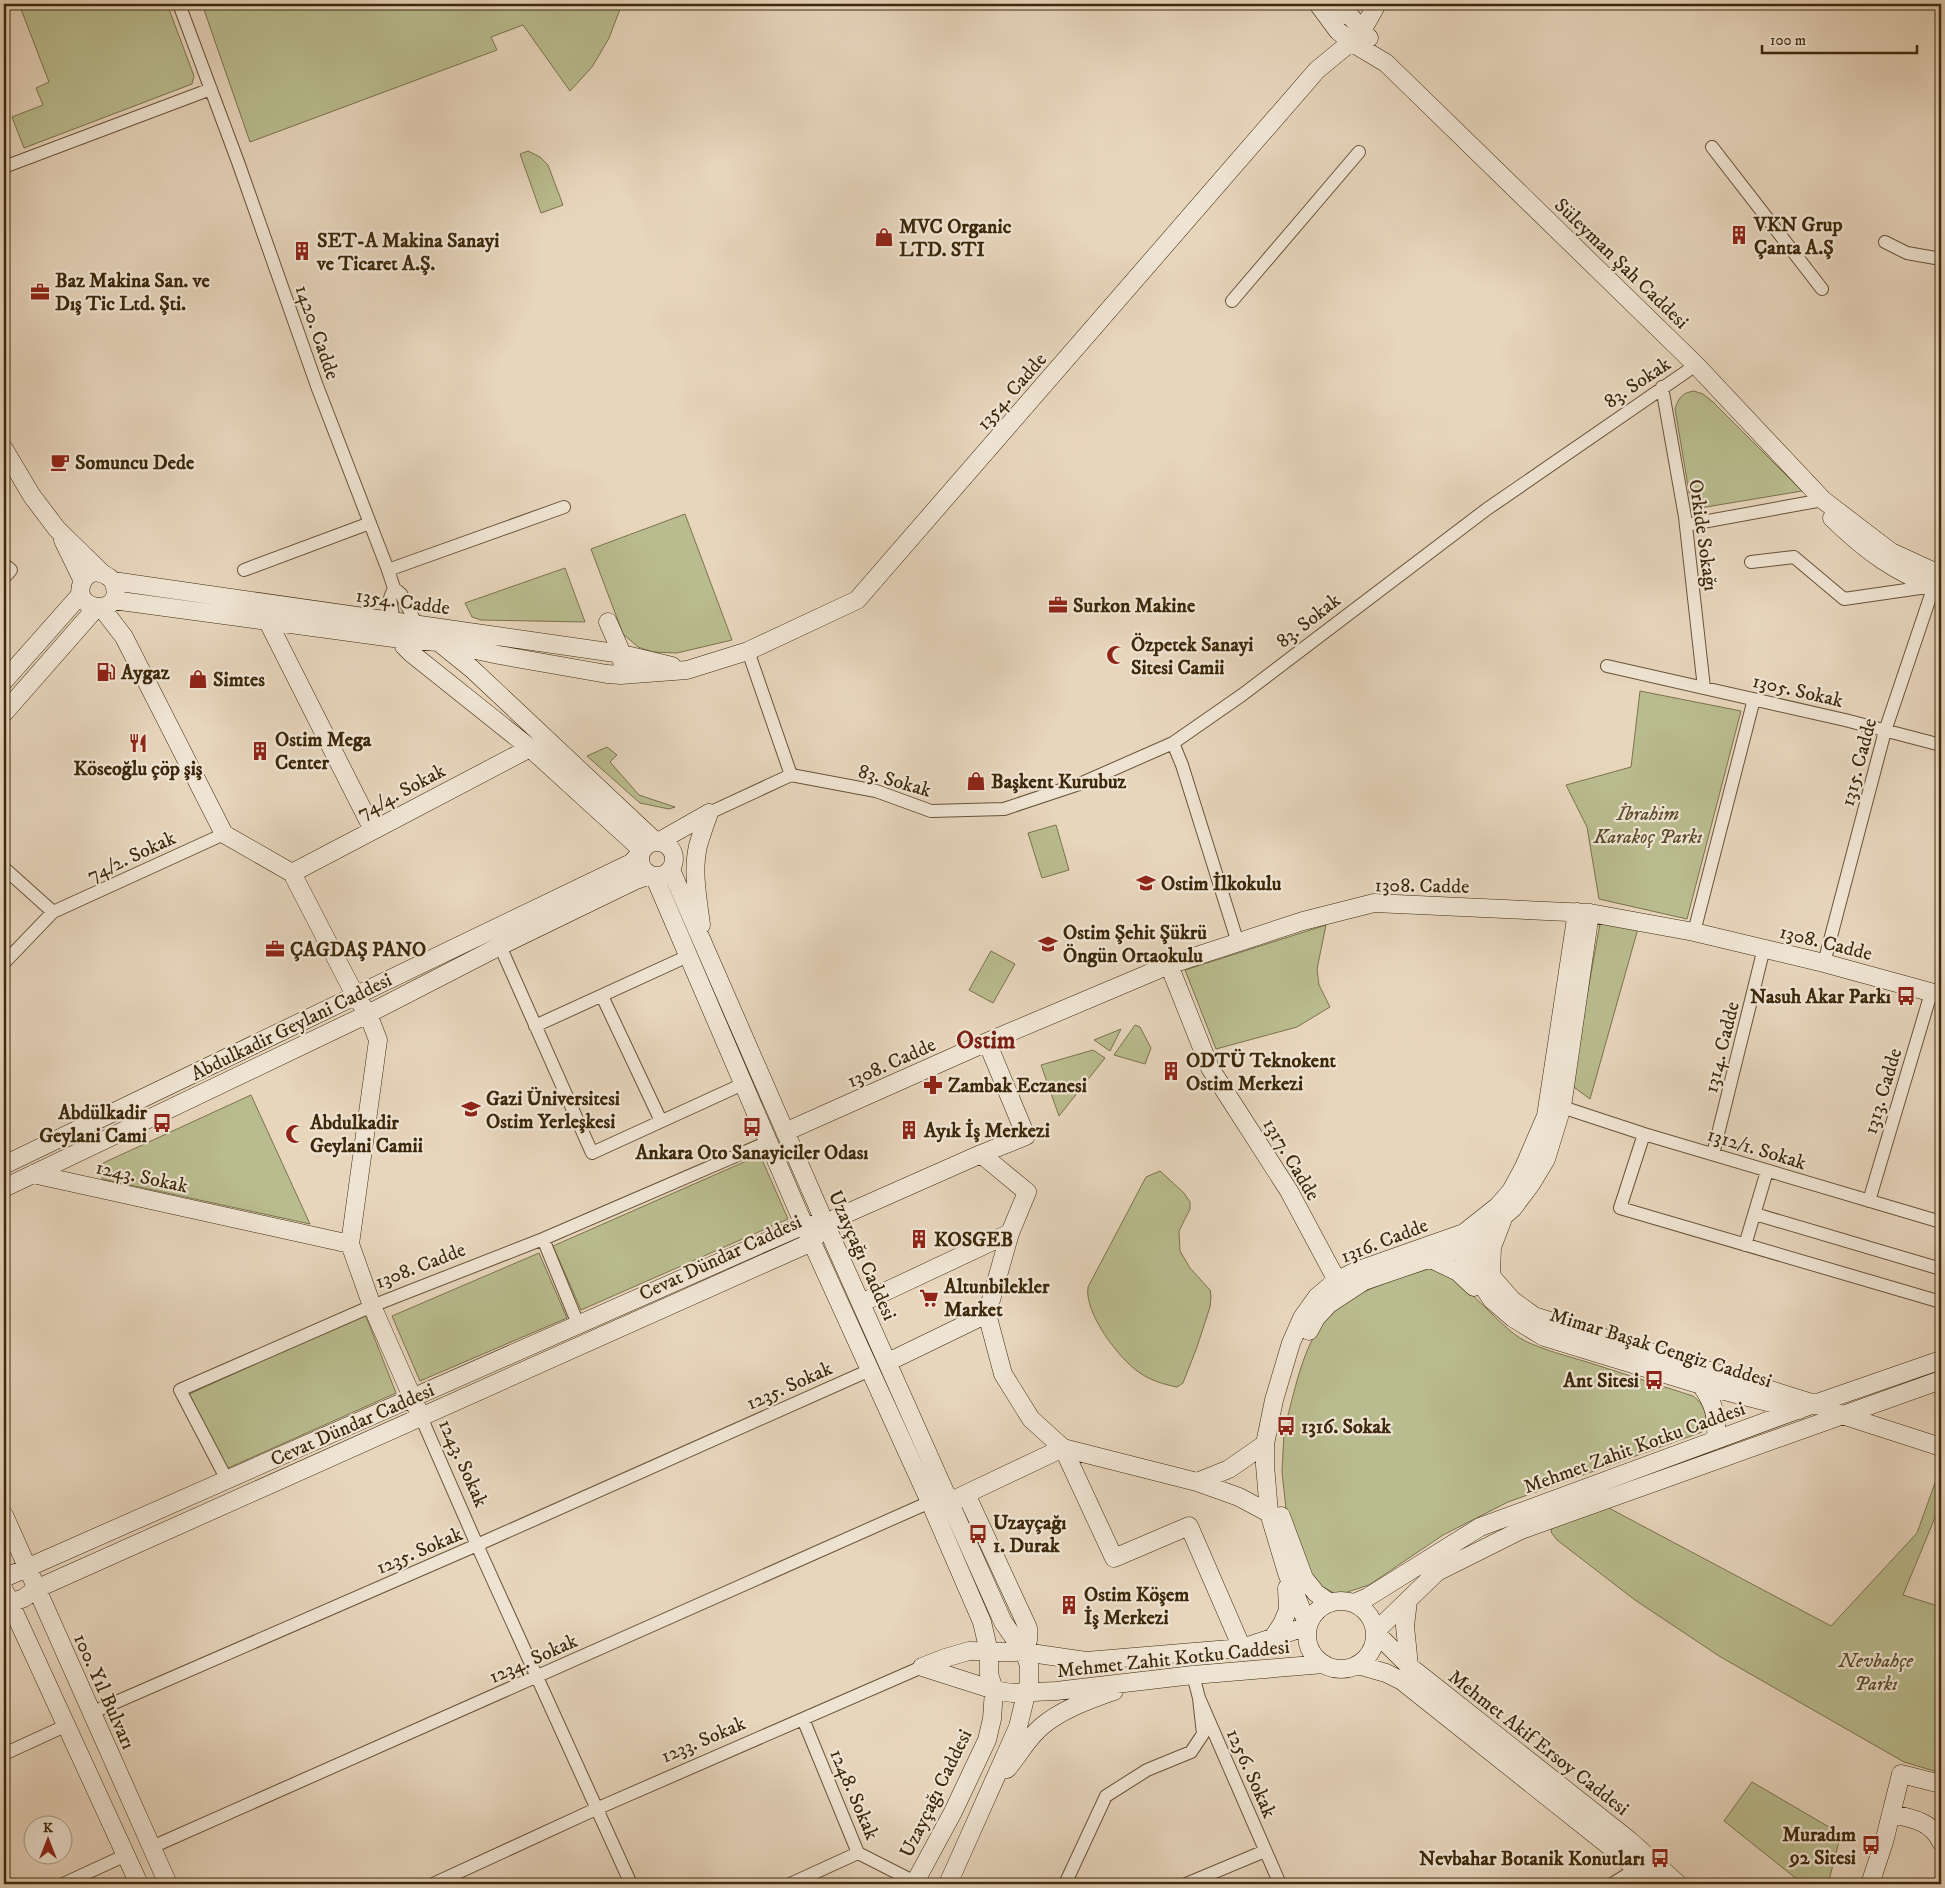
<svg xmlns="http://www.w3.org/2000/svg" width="1945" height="1888" viewBox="0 0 1945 1888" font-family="'IM FELL DW Pica',serif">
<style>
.green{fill:#b9bc8e;stroke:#7b724c}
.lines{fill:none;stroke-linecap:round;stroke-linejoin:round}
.street-casing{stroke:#685337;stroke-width:14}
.secondary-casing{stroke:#3d280b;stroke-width:19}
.street{stroke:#efe4d3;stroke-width:12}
.secondary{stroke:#efe4d3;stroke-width:18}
.labels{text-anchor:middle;stroke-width:4.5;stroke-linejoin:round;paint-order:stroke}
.poi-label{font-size:20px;font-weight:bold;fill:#3d280b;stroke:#efe4d3;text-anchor:start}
.street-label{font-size:20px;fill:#3d280b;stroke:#efe4d3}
.park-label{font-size:20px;font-style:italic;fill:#5c4d2c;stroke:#efe4d3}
.district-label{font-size:25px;font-weight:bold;fill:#7a1f14;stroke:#efe4d3}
</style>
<rect width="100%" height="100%" fill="#e7d5bc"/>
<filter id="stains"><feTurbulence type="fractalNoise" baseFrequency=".004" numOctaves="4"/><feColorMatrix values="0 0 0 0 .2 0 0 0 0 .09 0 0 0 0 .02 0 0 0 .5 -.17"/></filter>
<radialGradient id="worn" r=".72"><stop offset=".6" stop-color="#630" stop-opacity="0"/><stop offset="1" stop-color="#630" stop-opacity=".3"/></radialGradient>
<path class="green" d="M19,4H167L194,76L192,84L24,148L12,117L43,105L36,88L49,82Z
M202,4H622L609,38L592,67L570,91L523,25L491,37L497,50L250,142Z
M528,151L540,157L548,165L563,205L541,213L520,154Z
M1694,391L1703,394L1713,402L1802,491L1694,509L1691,504L1675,409C1679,397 1682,393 1694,391Z
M685,514L732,640L677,653L653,652L638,647L623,634L591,549Z
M565,568L585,622L481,620L472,617L465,603Z
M1640,691L1741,711L1687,919L1599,899L1587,827L1566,785L1631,767Z
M607,747L617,755L610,762L639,795L675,807L669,809L640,803L587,756Z
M1056,825L1069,870L1042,878L1028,833Z
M1601,918L1639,925L1590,1099L1571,1085Z
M1326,925L1317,969L1319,985L1330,1007L1297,1027L1216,1049L1185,970Z
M991,951L1015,964L993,1003L969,990Z
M1135,1025L1140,1027L1151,1048L1145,1064L1114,1055Z
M1121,1029L1110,1051L1094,1040Z
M1093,1050L1105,1058L1059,1116L1041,1065Z
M251,1095L310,1224L102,1179L103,1163Z
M760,1155L788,1219L581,1310L553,1246Z
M1160,1171L1184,1193L1190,1202V1209L1179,1231L1180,1251L1190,1268L1210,1290L1211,1296L1210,1307L1197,1347L1183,1383L1177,1387C1163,1384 1152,1381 1140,1373C1119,1359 1084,1313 1088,1287L1146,1177Z
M539,1253L567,1318L420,1381L392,1316Z
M1428,1269C1460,1271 1495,1325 1525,1341C1544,1350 1567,1356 1587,1362C1622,1373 1658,1385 1693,1396C1705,1405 1707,1414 1705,1429L1702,1432L1508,1502L1443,1535L1369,1585L1344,1593H1334L1318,1584L1311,1574L1287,1518L1282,1472L1284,1432H1288L1290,1420L1287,1419C1296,1385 1303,1348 1325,1319C1346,1293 1397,1279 1428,1269Z
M365,1314L396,1393L226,1469L187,1395Z
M1940,1469L1941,1470V1503L1903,1595L1941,1607V1773L1904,1762L1719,1656L1635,1600L1557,1540L1551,1532L1552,1528L1605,1506L1831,1626L1917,1533Z
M1752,1782L1841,1834L1828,1884H1803L1724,1821Z"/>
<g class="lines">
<g class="street-casing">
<path id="street" d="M179,4L238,162L317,386L388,570L394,588L401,594L417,625
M1712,147L1822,289
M4,167L211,89
M1885,242L1907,253L1941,259
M1232,301L1359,152
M1662,387L1685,517L1704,688
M1686,525L1823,500
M1751,562L1794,557L1844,599L1934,586
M4,564L11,570L4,578
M244,570L370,523
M388,570L564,507
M394,588L390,598L394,622
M748,651L791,775
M1607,666L1845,720L1941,745
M1173,743L1182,765L1238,943
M709,813L791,775L876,791L931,811L1004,809L1082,783L1173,743L1242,695L1487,509L1696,365
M4,868L53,912
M1694,932L1754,699
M500,946L592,1153L743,1084
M4,963L53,912L224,834
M1824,963L1885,731L1941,565
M602,996L661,1121
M535,1026L688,956
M1562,1107L1644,1134L1941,1222
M1644,1134L1620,1208L1941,1302
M1713,1154L1764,948
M1869,1201L1931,993
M1755,1214L1941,1269
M543,1239L578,1324
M1745,1245L1767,1171
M421,1417L477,1545L631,1884
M227,1480L180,1390L372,1306L543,1239L768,1142
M1193,1675L1199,1698L1280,1884
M91,1713L477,1545L870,1370
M803,1719L858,1853L915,1882
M4,1754L65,1726
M152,1847L930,1502
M63,1884L126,1855
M433,1884L596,1809L922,1667
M790,1884L858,1853
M1065,1884L1106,1796L1147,1770L1191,1752L1203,1734L1199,1698
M1186,1884L1265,1851
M1612,1884L1636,1869"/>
</g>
<g class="secondary-casing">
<path id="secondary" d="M1318,4L1338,31L1354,44L1386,63L1696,365L1823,500L1891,552L1941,575
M1327,4L1351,17L1369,38
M4,449L32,496L57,529L102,573
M1832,518C1866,551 1895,573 1941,589
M63,540L83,581
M113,581C128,618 70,612 82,583C88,568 104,571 113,581L622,654L672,666
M113,600L401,639L438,642L499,655L607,674L621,675L687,670L748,651L857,600L1317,70L1351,42L1363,29L1377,4
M101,607L124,637L224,834L292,873L355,995L368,1014L378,1040L350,1244L372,1306L421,1417
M268,622L373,830
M608,622L622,654V662
M399,633L404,646L411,653L530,748L642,850
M441,644L472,669L656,842
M4,681L81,594
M4,713L97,607
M640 859a17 17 0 1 1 34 0a17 17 0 1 1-34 0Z
M658,842L709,813
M671,870L825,1223L1003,1622L1024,1652L1029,1665V1682L1018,1727L948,1884
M292,873L530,748
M654,876L804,1225L930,1502L982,1622L989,1652V1674L994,1690L992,1719L987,1740L953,1812L914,1884
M701,925C698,900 692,872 698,846C701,835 705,824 709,813
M1169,965L1210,1068L1289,1191L1342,1290
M785,1132L987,1042L1169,965L1303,921L1374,903L1590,913L1694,932L1824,963L1941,995
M4,1165L631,863L640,854
M33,1174L350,1244
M4,1188L368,1014L500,946L636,880L650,875
M1466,1235L1491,1276L1512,1300L1534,1316L1815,1404L1842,1415L1941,1447
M1452,1240L1492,1300L1513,1318L1544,1337L1701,1385L1799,1410
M1429,1258L1458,1272L1474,1287
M1491,1275L1492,1247L1502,1221
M861,1303L1010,1233
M987,1314L1003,1374L1031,1419L1063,1448L1197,1482L1239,1497L1269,1513
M1309,1331L1316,1318L1329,1304L1364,1281L1472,1244L1513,1208L1531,1184L1546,1159L1562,1107L1590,913
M888,1362L987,1314L1010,1233L1027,1192L981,1154L1026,1136L987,1042
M1701,1385C1715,1405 1717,1416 1716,1440
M1197,1482L1229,1469L1265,1444
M966,1494L1028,1628V1640L1024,1652
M949,1502L1063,1448L1114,1558L1189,1526L1242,1648
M4,1515L168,1884
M1281,1516L1304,1578L1316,1593L1330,1603
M4,1578L804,1225L825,1223L981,1154
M5,1592L139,1884
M1408,1601L1405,1626L1409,1666
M1307 1635a34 34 0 1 1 68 0a34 34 0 1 1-68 0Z
M1354,1603L1368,1597L1480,1527L1797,1410L1941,1360
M4,1605L24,1598L36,1589L812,1242L819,1232
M1375,1632L1437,1572L1521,1530L1941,1380
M1375,1632L1409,1666L1629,1840L1678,1884
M1272,1639L1282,1624L1288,1610L1287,1588
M1358,1665L1386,1673L1402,1681L1618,1853L1653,1884
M922,1667L945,1658L969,1651L1024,1652L1086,1661L1242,1648L1308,1626L1287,1573L1269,1513L1265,1465V1444L1274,1400L1291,1343L1302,1318L1317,1297L1336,1281L1356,1271L1464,1233L1498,1206L1511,1191L1524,1167L1546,1116L1577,912
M922,1667L994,1690L1012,1693L1056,1691L1193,1675L1324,1664
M1007,1769C1019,1755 1027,1739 1041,1727C1062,1709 1089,1700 1114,1691
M1891,1814C1911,1818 1932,1821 1941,1842
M1870,1884L1884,1842L1901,1774L1941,1784"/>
</g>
<use href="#street" class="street"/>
<use href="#secondary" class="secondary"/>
</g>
<defs>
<g id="building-bare" transform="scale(1.5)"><path d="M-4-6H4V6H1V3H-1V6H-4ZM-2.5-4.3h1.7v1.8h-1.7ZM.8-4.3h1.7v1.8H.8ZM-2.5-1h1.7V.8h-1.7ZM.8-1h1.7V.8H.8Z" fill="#8f2418" stroke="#efe4d3" stroke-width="2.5" paint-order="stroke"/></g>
<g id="shop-bare" transform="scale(1.5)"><path d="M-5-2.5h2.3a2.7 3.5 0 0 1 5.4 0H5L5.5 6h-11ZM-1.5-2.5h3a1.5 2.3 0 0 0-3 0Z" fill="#8f2418" stroke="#efe4d3" stroke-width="2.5" paint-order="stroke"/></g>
<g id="office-bare" transform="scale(1.5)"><path d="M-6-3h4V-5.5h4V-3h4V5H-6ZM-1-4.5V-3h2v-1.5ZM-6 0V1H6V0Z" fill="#8f2418" stroke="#efe4d3" stroke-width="2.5" paint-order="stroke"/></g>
<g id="cafe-bare" transform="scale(1.5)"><path d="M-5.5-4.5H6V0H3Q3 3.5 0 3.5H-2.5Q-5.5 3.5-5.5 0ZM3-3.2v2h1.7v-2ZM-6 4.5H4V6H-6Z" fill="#8f2418" stroke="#efe4d3" stroke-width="2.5" paint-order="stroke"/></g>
<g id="mosque-bare" transform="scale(1.5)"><path d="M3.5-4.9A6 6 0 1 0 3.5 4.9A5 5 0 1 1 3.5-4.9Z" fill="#8f2418" stroke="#efe4d3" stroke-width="2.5" paint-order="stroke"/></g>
<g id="fuel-bare" transform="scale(1.5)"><path d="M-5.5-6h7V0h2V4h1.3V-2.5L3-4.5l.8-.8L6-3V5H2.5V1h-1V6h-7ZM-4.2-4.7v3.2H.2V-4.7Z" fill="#8f2418" stroke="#efe4d3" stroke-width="2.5" paint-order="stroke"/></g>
<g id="restaurant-bare" transform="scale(1.5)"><path d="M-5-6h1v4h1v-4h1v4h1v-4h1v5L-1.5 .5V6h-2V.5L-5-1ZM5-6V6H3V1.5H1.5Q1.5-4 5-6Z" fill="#8f2418" stroke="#efe4d3" stroke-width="2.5" paint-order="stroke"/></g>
<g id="school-bare" transform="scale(1.5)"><path d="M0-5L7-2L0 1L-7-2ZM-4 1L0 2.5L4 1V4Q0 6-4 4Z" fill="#8f2418" stroke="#efe4d3" stroke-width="2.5" paint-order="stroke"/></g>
<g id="bus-bare" transform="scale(1.5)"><path d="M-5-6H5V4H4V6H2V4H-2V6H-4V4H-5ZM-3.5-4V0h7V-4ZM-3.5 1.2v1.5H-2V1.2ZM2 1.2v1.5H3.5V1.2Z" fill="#8f2418" stroke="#efe4d3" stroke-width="2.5" paint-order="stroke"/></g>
<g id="pharmacy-bare" transform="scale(1.5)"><path d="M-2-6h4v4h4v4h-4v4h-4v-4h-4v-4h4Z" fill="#8f2418" stroke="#efe4d3" stroke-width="2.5" paint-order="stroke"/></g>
<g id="university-bare" transform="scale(1.5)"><path d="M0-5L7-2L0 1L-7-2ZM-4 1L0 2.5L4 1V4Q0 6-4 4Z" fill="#8f2418" stroke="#efe4d3" stroke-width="2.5" paint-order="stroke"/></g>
<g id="supermarket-bare" transform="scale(1.5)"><path d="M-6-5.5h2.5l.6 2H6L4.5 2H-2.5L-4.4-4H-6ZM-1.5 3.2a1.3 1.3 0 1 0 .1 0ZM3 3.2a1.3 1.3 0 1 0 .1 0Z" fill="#8f2418" stroke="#efe4d3" stroke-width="2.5" paint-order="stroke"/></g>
</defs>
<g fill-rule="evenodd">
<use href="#building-bare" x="1739" y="235"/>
<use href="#shop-bare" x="884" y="237"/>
<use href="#building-bare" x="302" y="251"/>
<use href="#office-bare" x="40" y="292"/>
<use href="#cafe-bare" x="60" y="462"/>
<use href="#office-bare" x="1058" y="605"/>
<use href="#mosque-bare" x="1116" y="655"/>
<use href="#fuel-bare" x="106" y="672"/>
<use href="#shop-bare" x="198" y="679"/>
<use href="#restaurant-bare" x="138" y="743"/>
<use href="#building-bare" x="260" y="751"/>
<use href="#shop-bare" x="976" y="781"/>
<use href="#school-bare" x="1146" y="883"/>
<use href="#school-bare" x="1048" y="944"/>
<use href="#office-bare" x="275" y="949"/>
<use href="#bus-bare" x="1906" y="996"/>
<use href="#building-bare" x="1171" y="1071"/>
<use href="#pharmacy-bare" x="933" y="1085"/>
<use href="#university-bare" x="471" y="1109"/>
<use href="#bus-bare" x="162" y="1123"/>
<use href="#bus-bare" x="752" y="1127"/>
<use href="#building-bare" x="909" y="1130"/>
<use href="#mosque-bare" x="295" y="1134"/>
<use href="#building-bare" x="919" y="1239"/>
<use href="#supermarket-bare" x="929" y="1298"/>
<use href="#bus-bare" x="1654" y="1380"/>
<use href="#bus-bare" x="1286" y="1426"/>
<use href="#bus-bare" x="978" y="1534"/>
<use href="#building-bare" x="1069" y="1605"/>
<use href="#bus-bare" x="1871" y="1845"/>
<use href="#bus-bare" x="1660" y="1858"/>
</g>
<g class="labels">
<g class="poi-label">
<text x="1754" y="231">VKN Grup<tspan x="1754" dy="23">Çanta A.Ş</tspan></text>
<text x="899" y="233">MVC Organic<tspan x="899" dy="23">LTD. STI</tspan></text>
<text x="317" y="247">SET-A Makina Sanayi<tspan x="317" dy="23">ve Ticaret A.Ş.</tspan></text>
<text x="55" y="287">Baz Makina San. ve<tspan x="55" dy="23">Dış Tic Ltd. Şti.</tspan></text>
<text x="75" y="469">Somuncu Dede</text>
<text x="1073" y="612">Surkon Makine</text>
<text x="1131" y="651">Özpetek Sanayi<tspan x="1131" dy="23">Sitesi Camii</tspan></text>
<text x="121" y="679">Aygaz</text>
<text x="213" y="686">Simtes</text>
<text x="275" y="746">Ostim Mega<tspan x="275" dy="23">Center</tspan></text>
<text x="138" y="775" text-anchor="middle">Köseoğlu çöp şiş</text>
<text x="991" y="788">Başkent Kurubuz</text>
<text x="1161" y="890">Ostim İlkokulu</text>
<text x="1063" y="939">Ostim Şehit Şükrü<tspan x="1063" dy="23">Öngün Ortaokulu</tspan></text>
<text x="290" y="956">ÇAGDAŞ PANO</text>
<text x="1891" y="1003" text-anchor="end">Nasuh Akar Parkı</text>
<text x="1186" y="1067">ODTÜ Teknokent<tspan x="1186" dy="23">Ostim Merkezi</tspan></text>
<text x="948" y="1092">Zambak Eczanesi</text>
<text x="486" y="1105">Gazi Üniversitesi<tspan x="486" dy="23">Ostim Yerleşkesi</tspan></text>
<text x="147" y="1119" text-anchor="end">Abdülkadir<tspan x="147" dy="23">Geylani Cami</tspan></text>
<text x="310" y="1129">Abdulkadir<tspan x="310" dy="23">Geylani Camii</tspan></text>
<text x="924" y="1137">Ayık İş Merkezi</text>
<text x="752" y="1159" text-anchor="middle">Ankara Oto Sanayiciler Odası</text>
<text x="934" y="1246">KOSGEB</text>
<text x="944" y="1293">Altunbilekler<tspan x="944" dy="23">Market</tspan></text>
<text x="1639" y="1387" text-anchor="end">Ant Sitesi</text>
<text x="1301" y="1433">1316. Sokak</text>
<text x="993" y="1529">Uzayçağı<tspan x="993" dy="23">1. Durak</tspan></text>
<text x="1084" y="1601">Ostim Köşem<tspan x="1084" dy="23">İş Merkezi</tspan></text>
<text x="1856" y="1841" text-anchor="end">Muradım<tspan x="1856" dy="23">92 Sitesi</tspan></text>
<text x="1645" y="1865" text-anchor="end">Nevbahar Botanik Konutları</text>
</g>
<g class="street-label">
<text transform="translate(1622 263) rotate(44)" y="7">Süleyman Şah Caddesi</text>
<text transform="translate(318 332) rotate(71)" y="7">1420. Cadde</text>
<text transform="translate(1637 382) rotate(-34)" y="7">83. Sokak</text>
<text transform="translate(1011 391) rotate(-49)" y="7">1354. Cadde</text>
<text transform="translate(1704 535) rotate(82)" y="7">Orkide Sokağı</text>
<text transform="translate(403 601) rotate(8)" y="7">1354. Cadde</text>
<text transform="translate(1308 620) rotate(-38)" y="7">83. Sokak</text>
<text transform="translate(1798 690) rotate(13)" y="7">1305. Sokak</text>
<text transform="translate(1858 762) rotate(-75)" y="7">1315. Cadde</text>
<text transform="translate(895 780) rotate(16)" y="7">83. Sokak</text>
<text transform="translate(401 791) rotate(-28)" y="7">74/4. Sokak</text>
<text transform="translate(131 856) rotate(-25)" y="7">74/2. Sokak</text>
<text transform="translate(1422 885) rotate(1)" y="7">1308. Cadde</text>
<text transform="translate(1826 942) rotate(14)" y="7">1308. Cadde</text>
<text transform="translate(291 1026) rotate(-26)" y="7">Abdulkadir Geylani Caddesi</text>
<text transform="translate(1721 1047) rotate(-76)" y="7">1314. Cadde</text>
<text transform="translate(891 1062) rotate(-24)" y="7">1308. Cadde</text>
<text transform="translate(1882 1091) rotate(-73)" y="7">1313. Cadde</text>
<text transform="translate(1757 1148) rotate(17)" y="7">1312/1. Sokak</text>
<text transform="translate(1292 1159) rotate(59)" y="7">1317. Cadde</text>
<text transform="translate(142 1176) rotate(12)" y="7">1243. Sokak</text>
<text transform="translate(1384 1240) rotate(-21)" y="7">1316. Cadde</text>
<text transform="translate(863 1255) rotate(66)" y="7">Uzayçağı Caddesi</text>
<text transform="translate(720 1257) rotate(-25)" y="7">Cevat Dündar Caddesi</text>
<text transform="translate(420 1265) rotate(-21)" y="7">1308. Cadde</text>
<text transform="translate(1661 1347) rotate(17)" y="7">Mimar Başak Cengiz Caddesi</text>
<text transform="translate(789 1385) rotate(-24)" y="7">1235. Sokak</text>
<text transform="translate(352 1424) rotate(-24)" y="7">Cevat Dündar Caddesi</text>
<text transform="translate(1634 1447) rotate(-20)" y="7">Mehmet Zahit Kotku Caddesi</text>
<text transform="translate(464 1463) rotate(66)" y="7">1243. Sokak</text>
<text transform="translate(419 1550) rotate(-23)" y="7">1235. Sokak</text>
<text transform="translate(533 1658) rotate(-24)" y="7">1234. Sokak</text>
<text transform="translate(1173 1658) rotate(-6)" y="7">Mehmet Zahit Kotku Caddesi</text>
<text transform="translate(105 1691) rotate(66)" y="7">100. Yıl Bulvarı</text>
<text transform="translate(703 1739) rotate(-23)" y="7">1233. Sokak</text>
<text transform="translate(1539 1742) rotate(38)" y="7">Mehmet Akif Ersoy Caddesi</text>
<text transform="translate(1252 1773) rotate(66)" y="7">1256. Sokak</text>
<text transform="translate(935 1793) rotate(-64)" y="7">Uzayçağı Caddesi</text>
<text transform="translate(855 1794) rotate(67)" y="7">1248. Sokak</text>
</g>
<g class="park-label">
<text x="1648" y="820">İbrahim<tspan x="1648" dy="23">Karakoç Parkı</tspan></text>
<text x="1876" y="1667">Nevbahçe<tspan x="1876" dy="23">Parkı</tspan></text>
</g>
<g class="district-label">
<text x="986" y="1048">Ostim</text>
</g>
</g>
<rect width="1945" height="1888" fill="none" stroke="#e7d5bc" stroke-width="20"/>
<rect x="5" y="5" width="1935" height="1878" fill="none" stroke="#3d280b" stroke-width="2.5"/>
<rect x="10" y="10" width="1925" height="1868" fill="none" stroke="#3d280b"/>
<g transform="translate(48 1840)"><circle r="24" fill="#efe4d3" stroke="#a89983"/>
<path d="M0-4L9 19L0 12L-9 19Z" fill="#8f2418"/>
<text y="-8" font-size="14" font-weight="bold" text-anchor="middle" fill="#3d280b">K</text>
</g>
<path d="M1762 45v8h155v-8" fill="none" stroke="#3d280b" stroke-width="2.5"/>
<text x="1770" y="45" font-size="15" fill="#3d280b" stroke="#efe4d3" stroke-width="4" paint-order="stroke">100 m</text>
<rect width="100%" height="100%" filter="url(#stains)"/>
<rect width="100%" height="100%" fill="url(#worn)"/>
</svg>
